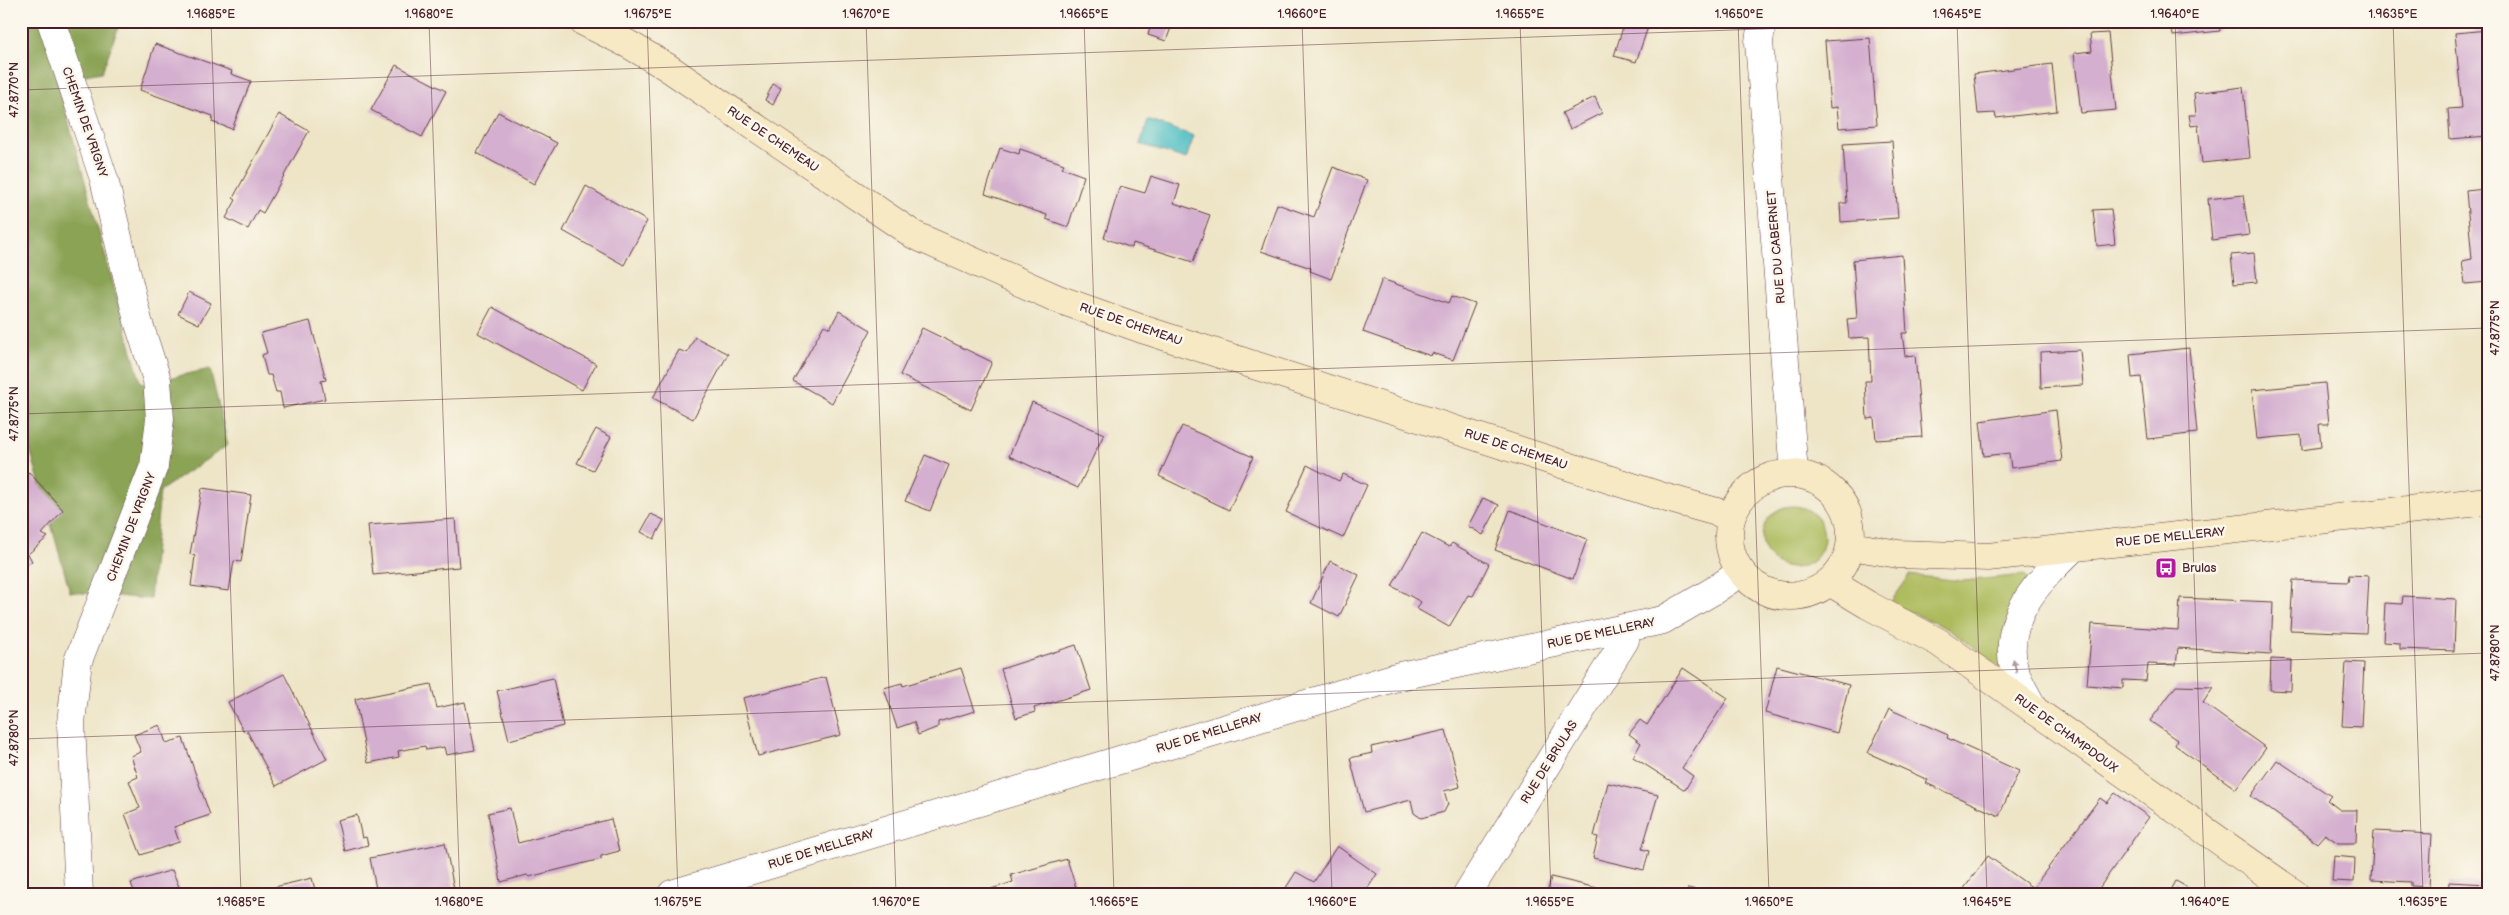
<svg xmlns="http://www.w3.org/2000/svg" width="2509" height="915" viewBox="0 0 2509 915" font-family="'Balsamiq Sans',sans-serif">
<style>
.green{fill:#adbb5d;stroke:#7c6d44}
.forest{fill:#8aa354;stroke:#6a6140}
.water{fill:#4fbec3;stroke:#4c6e77}
.building{fill:#d4afcf}
.lines{fill:none;stroke-linecap:round;stroke-linejoin:round}
.street-casing{stroke:#633d42;stroke-width:29}
.secondary-casing{stroke:#633d42;stroke-width:29}
.street{stroke:#fff;stroke-width:28}
.secondary{stroke:#f6e9c3;stroke-width:28}
.oneway{fill:#ae9aa0}
.ticks{fill:none;stroke:#4a1f2b;stroke-width:1;stroke-opacity:0.45}
.labels{text-anchor:middle;stroke-width:5;stroke-linejoin:round;paint-order:stroke}
.street-label{font-size:12px;fill:#4a1f2b;stroke:#fbf7ec}
.poi-label{font-size:12px;fill:#4a1f2b;stroke:#fbf7ec;text-anchor:start}
.neatline{fill:none;stroke:#4a1f2b;stroke-width:2}
.ticks-label{font-size:12px;text-anchor:middle;fill:#4a1f2b}
</style>
<rect width="100%" height="100%" fill="#fbf7ec"/>
<filter id="ink" filterUnits="userSpaceOnUse"><feTurbulence type="fractalNoise" baseFrequency=".02" numOctaves="2"/><feDisplacementMap in="SourceGraphic" scale="10" xChannelSelector="R" yChannelSelector="G"/><feConvolveMatrix kernelMatrix="1 2 1 2 8 2 1 2 1" color-interpolation-filters="sRGB"/></filter>
<filter id="wash" filterUnits="userSpaceOnUse"><feTurbulence type="fractalNoise" baseFrequency=".0096" numOctaves="4" result="noise"/><feDisplacementMap in="SourceGraphic" scale="20" xChannelSelector="R" yChannelSelector="G"/><feGaussianBlur stdDeviation="1.12" result="paint"/><feColorMatrix in="noise" values="0 0 0 0 0 0 0 0 0 0 0 0 0 0 0 0 0 1.4 0 .05"/><feComposite in="paint" operator="in"/></filter>
<g filter="url(#wash)">
<rect width="100%" height="100%" fill="#eee5c7"/>
<path class="green" d="M1762 537a31 31 0 1 1 62 0a31 31 0 1 1-62 0Z
M1910,575L1962,581L2025,575L2027,579L2002,668L1948,629L1890,603Z"/>
<path class="forest" d="M21,21H101L118,28L102,72L57,80L141,384L210,369L228,445L160,491L150,599L70,592L30,449L21,451Z"/>
<path class="water" d="M1148,120L1194,136L1186,159L1140,144Z"/>
<g id="blocks">
<path class="building" d="M1152,21L1172,25L1166,41L1148,35Z
M1625,21H1650L1636,62L1614,56Z
M2171,21H2219L2220,31L2173,36Z
M2488,30V136L2450,139L2448,109L2462,108L2455,33Z
M2108,33L2116,110L2081,113L2074,53L2092,51L2090,34Z
M1870,38L1877,125L1839,128L1837,107L1830,108L1825,41Z
M155,44L232,71L231,74L251,81L232,129L212,122L213,116L140,90Z
M2052,64L2057,111L1996,118L1995,113L1978,114L1974,74Z
M396,65L446,91L422,137L371,110Z
M773,84L781,88L773,105L765,100Z
M2243,87L2250,158L2202,163L2198,125L2191,126L2189,115H2196L2194,93Z
M1595,97L1602,113L1570,129L1562,113Z
M498,112L557,143L534,184L477,153Z
M279,114L309,131L263,213L258,210L248,229L226,218L236,200L233,198Z
M1892,141L1898,218L1841,222L1840,203H1847L1843,144Z
M1000,148L1019,154L1020,149L1064,164L1062,168L1084,176L1068,227L1046,219L1047,215L985,194Z
M1333,167L1367,180L1331,279L1310,271L1311,268L1261,251L1277,204L1314,217Z
M1151,176L1180,185L1174,203L1210,215L1193,262L1133,243L1132,248L1104,238L1120,186L1145,193Z
M586,186L647,221L624,265L563,231Z
M2485,189H2488V282L2465,284L2462,261L2472,259L2466,191Z
M2243,195L2249,235L2212,240L2208,199Z
M2111,209L2115,244L2097,246L2093,210Z
M2254,253L2257,282L2234,284L2231,255Z
M1902,255L1907,333H1902L1905,356L1915,355L1922,437L1876,440L1874,418L1867,419L1865,381H1871L1869,337L1849,338L1847,319L1857,318L1853,260Z
M1382,279L1449,303L1452,296L1475,304L1453,360L1432,353L1431,356L1363,332Z
M189,292L211,303L199,324L178,314Z
M492,307L596,364L582,390L478,333Z
M839,311L871,330L832,403L793,381L824,325L830,328Z
M310,321L326,380L321,381L325,399L283,408L280,392H276L271,375H267L262,355L267,353L261,333Z
M922,328L992,362L971,410L900,375Z
M695,337L728,354L693,419L653,398L679,350L687,353Z
M2189,348L2197,433L2148,439L2141,377L2132,378L2130,354Z
M2080,350L2083,385L2041,388L2040,352Z
M2325,383L2329,424H2319L2321,447L2302,450L2301,435L2257,439L2252,390Z
M1032,402L1104,434L1078,488L1009,456Z
M2056,410L2062,461L2011,468L2009,453L1984,456L1980,421Z
M1182,426L1253,457L1229,510L1159,476Z
M596,429L611,437L593,470L577,463Z
M925,455L949,465L930,511L905,501Z
M1307,465L1339,481L1343,474L1367,485L1343,538L1286,512Z
M29,472L63,510L42,534L48,537L28,554L32,561L21,569V480Z
M202,488L251,495L241,562L234,561L229,591L191,586L195,556L190,554Z
M1483,498L1499,505L1483,535L1468,526Z
M1510,510L1587,539L1573,579L1495,550Z
M651,514L664,520L654,539L641,532Z
M455,519L459,567L373,575L368,525Z
M1422,533L1449,547L1452,543L1489,564L1473,596L1468,595L1449,627L1417,609L1421,602L1392,586Z
M1330,561L1359,575L1339,617L1311,603Z
M2349,575L2369,576L2366,633L2290,630L2293,580L2348,582Z
M2403,596L2456,599L2454,651L2400,649V643L2383,642L2385,603L2402,604Z
M2180,598L2273,602L2271,654L2178,648L2176,665L2148,664L2146,681L2123,680V688L2087,685L2092,624L2178,630Z
M1076,645L1091,690L1034,708L1035,712L1016,718L1001,669Z
M2271,659L2292,660L2291,691L2270,690Z
M2346,662L2364,663L2361,727L2342,726Z
M1777,666L1849,685L1837,733L1765,713Z
M961,668L975,711L938,722V727L918,735L914,722L897,728L884,688L902,683L903,686Z
M1683,668L1728,698L1682,768L1693,776L1685,790L1633,757L1641,743L1629,734L1640,720L1647,725Z
M284,674L327,759L276,786L247,731L244,732L228,702Z
M826,677L841,735L758,756L743,698Z
M553,678L563,726L509,740L497,691Z
M431,684L437,708L465,702L475,750L446,755L444,747L426,750L425,746L398,751L399,757L368,763L355,699Z
M2176,686L2213,687L2203,703L2266,748L2236,789L2175,745L2177,740L2150,721Z
M1889,709L1948,735L1947,738L2019,771L1999,816L1926,783L1928,780L1868,753Z
M160,725L166,743L183,738L210,815L174,827L179,842L141,855L125,814L140,808L129,781L138,777L131,756L141,752L134,735Z
M1446,730L1460,787L1444,791L1448,804L1444,812L1421,818L1414,813L1411,800L1364,812L1350,758L1372,753L1371,747Z
M2277,760L2331,796L2327,800L2340,810H2357L2356,843H2338L2325,834L2317,843L2251,796Z
M1608,783L1658,795L1642,849L1649,851L1644,870L1593,858L1598,837L1594,836Z
M2115,793L2149,817L2095,894H1960L1988,856L2033,888L2100,798L2107,803Z
M510,808L518,843L611,819L619,851L601,856V859L529,877L527,875L501,882L488,813Z
M357,815L362,838L366,837L368,845L345,851L337,820Z
M2374,831L2432,834L2429,887L2411,886V882L2371,880Z
M445,843L455,894H377L370,858Z
M1337,846L1377,874L1364,894H1282L1296,872L1314,882Z
M2334,856L2355,858L2354,882L2332,881Z
M1067,859L1078,894H993L991,889L1013,882L1011,875Z
M172,870L182,894H135L131,883Z
M1551,877L1601,889L1600,894H1547Z
M312,878L316,894H250V893Z
M2176,881L2199,894H2169Z
M2449,882L2488,884V894H2448Z
M1688,888L1708,893V894H1687Z"/>
</g>
</g>
<g filter="url(#ink)">
<use href="#blocks" fill-opacity="0" stroke="#633d42" stroke-width="1"/>
<g class="lines">
<g class="street-casing">
<path id="street" d="M51,21L104,179L138,321L157,380L160,419L154,466L78,661L71,723L79,894
M1762,21L1759,42L1794,473
M2034,710C2028,697 2018,682 2014,669C2002,617 2039,581 2073,548
M672,894L1400,676L1663,620L1713,591L1741,572
M1467,894L1625,640L1623,628"/>
</g>
<g class="secondary-casing">
<path id="secondary" d="M582,21L628,44L667,67L914,235L1058,299L1145,330L1667,498L1731,516
M1729 535a61 61 0 1 1 122 0a61 61 0 1 1-122 0Z
M1851,546L1898,554L1988,557L2488,501
M1830,582L1868,605L1938,642L2295,894"/>
</g>
<use href="#street" class="street"/>
<use href="#secondary" class="secondary"/>
</g>
<defs><path id="oneway-solid" d="M-6-.8H1V-3.2L6.5 0L1 3.2V.8H-6Z" transform="scale(1.25)"/></defs>
<use class="oneway" href="#oneway-solid" transform="translate(2015 666) rotate(-102)"/>
</g>
<path class="ticks" d="M211,21L241,894M429,21L460,894M647,21L678,894M866,21L896,894M1084,21L1114,894M1302,21L1332,894M1520,21L1551,894M1738,21L1769,894M1957,21L1987,894M2175,21L2205,894M2393,21L2423,894M21,90L1990,21M21,414L2488,328M21,739L2488,653M21,839L23,894"/>
<defs>
<g id="bus-square" transform="scale(1.125)"><rect x="-9" y="-9" width="18" height="18" rx="4" fill="#b5179e" stroke="#fbf7ec"/><path d="M-5-6H5V4H4V6H2V4H-2V6H-4V4H-5ZM-3.5-4V0h7V-4ZM-3.5 1.2v1.5H-2V1.2ZM2 1.2v1.5H3.5V1.2Z" fill="#fff"/></g>
</defs>
<g fill-rule="evenodd">
<use href="#bus-square" x="2166" y="568"/>
</g>
<g class="labels">
<g class="street-label">
<text transform="translate(85 122) rotate(71)" y="4">CHEMIN DE VRIGNY</text>
<text transform="translate(773 139) rotate(34)" y="4">RUE DE CHEMEAU</text>
<text transform="translate(1776 247) rotate(-95)" y="4">RUE DU CABERNET</text>
<text transform="translate(1131 324) rotate(19)" y="4">RUE DE CHEMEAU</text>
<text transform="translate(1516 449) rotate(18)" y="4">RUE DE CHEMEAU</text>
<text transform="translate(131 527) rotate(-69)" y="4">CHEMIN DE VRIGNY</text>
<text transform="translate(2170 537) rotate(-6)" y="4">RUE DE MELLERAY</text>
<text transform="translate(1601 633) rotate(-12)" y="4">RUE DE MELLERAY</text>
<text transform="translate(1209 733) rotate(-17)" y="4">RUE DE MELLERAY</text>
<text transform="translate(2066 733) rotate(36)" y="4">RUE DE CHAMPDOUX</text>
<text transform="translate(1549 762) rotate(-58)" y="4">RUE DE BRULAS</text>
<text transform="translate(821 849) rotate(-17)" y="4">RUE DE MELLERAY</text>
</g>
<g class="poi-label">
<text x="2182" y="572">Brulas</text>
</g>
</g>
<rect width="2509" height="915" fill="none" stroke="#fbf7ec" stroke-width="55"/>
<rect x="28" y="28" width="2454" height="860" class="neatline"/>
<g class="ticks-label">
<text x="211" y="18">1.9685°E</text>
<text x="429" y="18">1.9680°E</text>
<text x="648" y="18">1.9675°E</text>
<text x="866" y="18">1.9670°E</text>
<text x="1084" y="18">1.9665°E</text>
<text x="1302" y="18">1.9660°E</text>
<text x="1520" y="18">1.9655°E</text>
<text x="1739" y="18">1.9650°E</text>
<text x="1957" y="18">1.9645°E</text>
<text x="2175" y="18">1.9640°E</text>
<text x="2393" y="18">1.9635°E</text>
<text transform="translate(14 90) rotate(-90)" y="4">47.8770°N</text>
<text transform="translate(2495 328) rotate(-90)" y="4">47.8775°N</text>
<text transform="translate(14 414) rotate(-90)" y="4">47.8775°N</text>
<text transform="translate(2495 653) rotate(-90)" y="4">47.8780°N</text>
<text transform="translate(14 738) rotate(-90)" y="4">47.8780°N</text>
<text x="241" y="906">1.9685°E</text>
<text x="459" y="906">1.9680°E</text>
<text x="678" y="906">1.9675°E</text>
<text x="896" y="906">1.9670°E</text>
<text x="1114" y="906">1.9665°E</text>
<text x="1332" y="906">1.9660°E</text>
<text x="1550" y="906">1.9655°E</text>
<text x="1769" y="906">1.9650°E</text>
<text x="1987" y="906">1.9645°E</text>
<text x="2205" y="906">1.9640°E</text>
<text x="2423" y="906">1.9635°E</text>
</g>
</svg>
